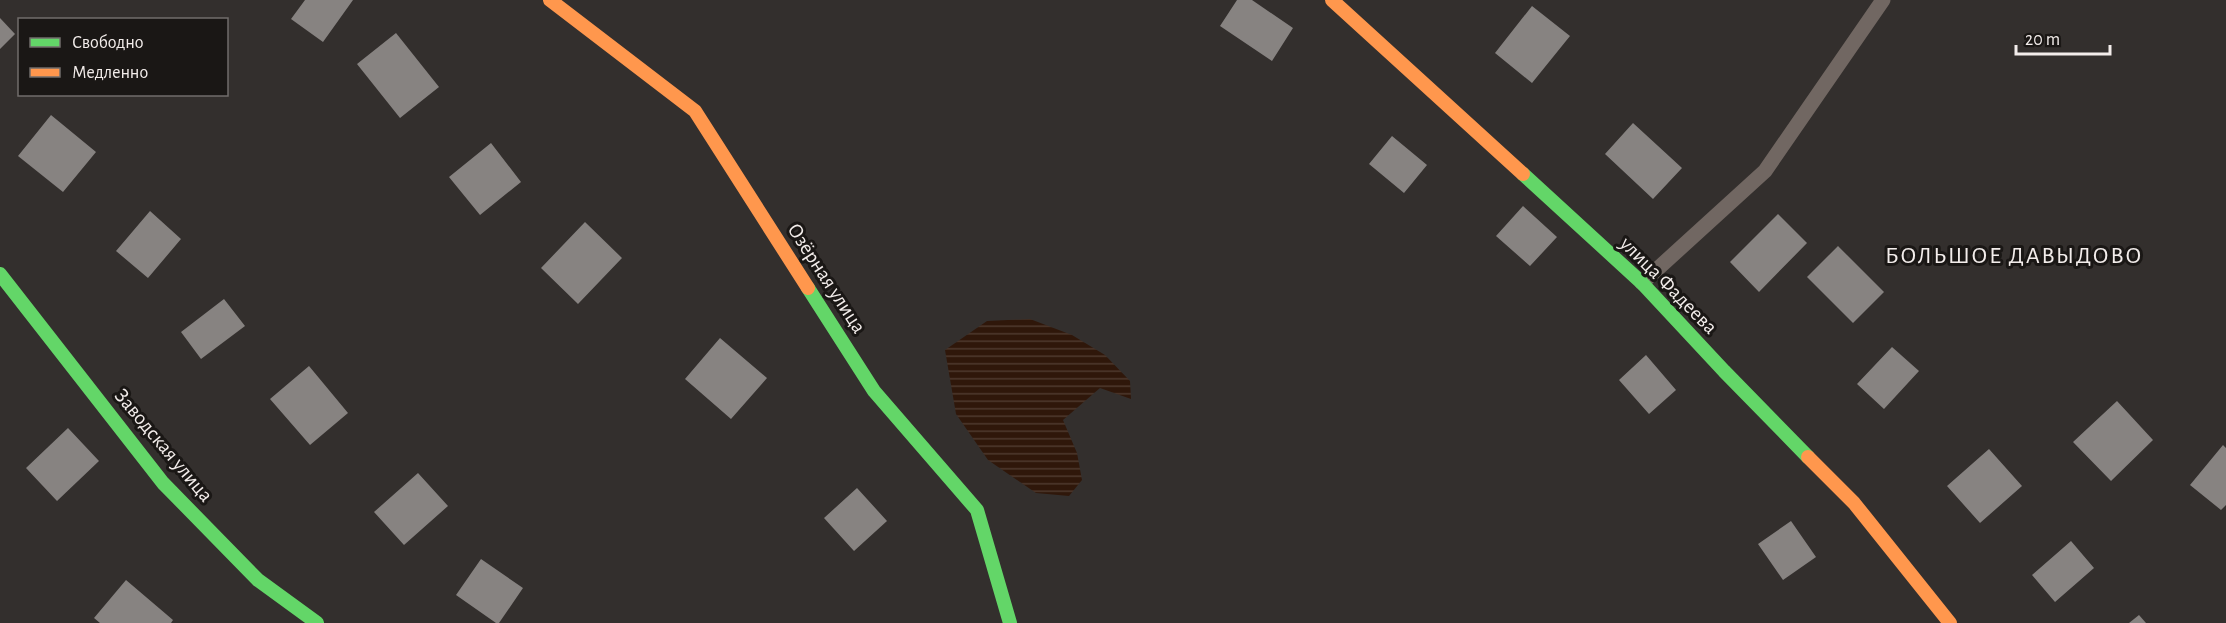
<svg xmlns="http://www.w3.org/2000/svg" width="2226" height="623" viewBox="0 0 2226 623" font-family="'Alegreya Sans',sans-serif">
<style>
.water{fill:url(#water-rules)}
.building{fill:#878381}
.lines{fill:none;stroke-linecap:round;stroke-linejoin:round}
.lane{stroke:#716762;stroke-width:15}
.fast{stroke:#63d668;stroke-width:14}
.slow{stroke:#ff974d;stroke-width:14}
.labels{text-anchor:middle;stroke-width:6;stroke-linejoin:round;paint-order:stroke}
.street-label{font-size:21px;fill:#f3edeb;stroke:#1a1715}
.quarter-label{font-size:24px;letter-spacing:1.5px;fill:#f3edeb;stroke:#1a1715}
</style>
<defs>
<pattern id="water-rules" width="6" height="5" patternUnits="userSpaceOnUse" patternTransform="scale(1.5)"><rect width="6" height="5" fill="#2f170a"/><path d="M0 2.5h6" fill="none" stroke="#4e392e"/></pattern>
</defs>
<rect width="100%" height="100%" fill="#332f2d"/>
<path class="water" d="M1030,319L1072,335L1105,355L1130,381L1131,399L1100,388L1063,420L1077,453L1082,480L1069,496L1036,493L988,460L956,414L945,350L987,321Z"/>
<path class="building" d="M305,0H353L323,42L291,19Z
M1237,0H1252L1293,28L1272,61L1220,26Z
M1532,6L1570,36L1532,83L1495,53Z
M0,18L15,34L0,49Z
M396,33L439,87L400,118L357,64Z
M51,115L96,152L63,192L18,156Z
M1633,123L1682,168L1653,199L1605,154Z
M1392,136L1427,165L1404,193L1369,164Z
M491,143L521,182L480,215L449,177Z
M1523,206L1557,237L1530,266L1496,236Z
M150,211L181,239L148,278L116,251Z
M1778,214L1807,243L1759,292L1730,262Z
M585,222L622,258L578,304L541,268Z
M1838,246L1884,292L1853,323L1807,277Z
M224,299L245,326L201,359L181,332Z
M720,338L767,378L731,419L685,379Z
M1892,347L1919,371L1884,409L1857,384Z
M1646,355L1676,390L1649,414L1619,380Z
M309,366L348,413L310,445L270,399Z
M2117,401L2153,440L2111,481L2073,442Z
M68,428L99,461L57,501L26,468Z
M2223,445L2226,448V505L2221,510L2190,485Z
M1989,449L2022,486L1980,523L1947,486Z
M418,473L448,506L404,545L374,512Z
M857,488L887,521L854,551L824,518Z
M1791,521L1816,557L1783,580L1758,544Z
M2071,541L2094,568L2055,602L2032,575Z
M481,559L523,588L499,623H496L456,595Z
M126,580L173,620L171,623H100L94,618Z
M2139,615L2146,623H2129Z"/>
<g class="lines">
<path class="lane" d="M1642,283L1765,171L1883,0"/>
<path class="fast" d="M1523,174L1642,283L1724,371L1808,457
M0,274L163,483L258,580L317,623
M808,288L874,391L977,510L1010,623"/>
<path class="slow" d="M550,0L695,111L808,288
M1332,0L1523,174
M1808,457L1854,503L1950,623"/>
</g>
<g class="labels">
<g class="street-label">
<text transform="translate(827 278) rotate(57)" y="7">Озёрная улица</text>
<text transform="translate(1669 285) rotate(45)" y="7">улица Фадеева</text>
<text transform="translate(164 445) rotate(50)" y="7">Заводская улица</text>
</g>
<g class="quarter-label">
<text x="2014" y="263">БОЛЬШОЕ ДАВЫДОВО</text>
</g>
</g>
<rect x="18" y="18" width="210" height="78" fill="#1a1715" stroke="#716d6b" stroke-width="1.5"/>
<rect x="30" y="38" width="30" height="9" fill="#63d668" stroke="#716d6b" stroke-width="1.5"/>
<text x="72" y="48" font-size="18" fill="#f3edeb">Свободно</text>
<rect x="30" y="68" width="30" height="9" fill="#ff974d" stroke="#716d6b" stroke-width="1.5"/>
<text x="72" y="78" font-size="18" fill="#f3edeb">Медленно</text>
<path d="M2016 45v9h94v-9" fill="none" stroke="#f3edeb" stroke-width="3"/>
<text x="2025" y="45" font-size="18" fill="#f3edeb" stroke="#1a1715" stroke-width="4.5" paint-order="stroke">20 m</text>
</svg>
